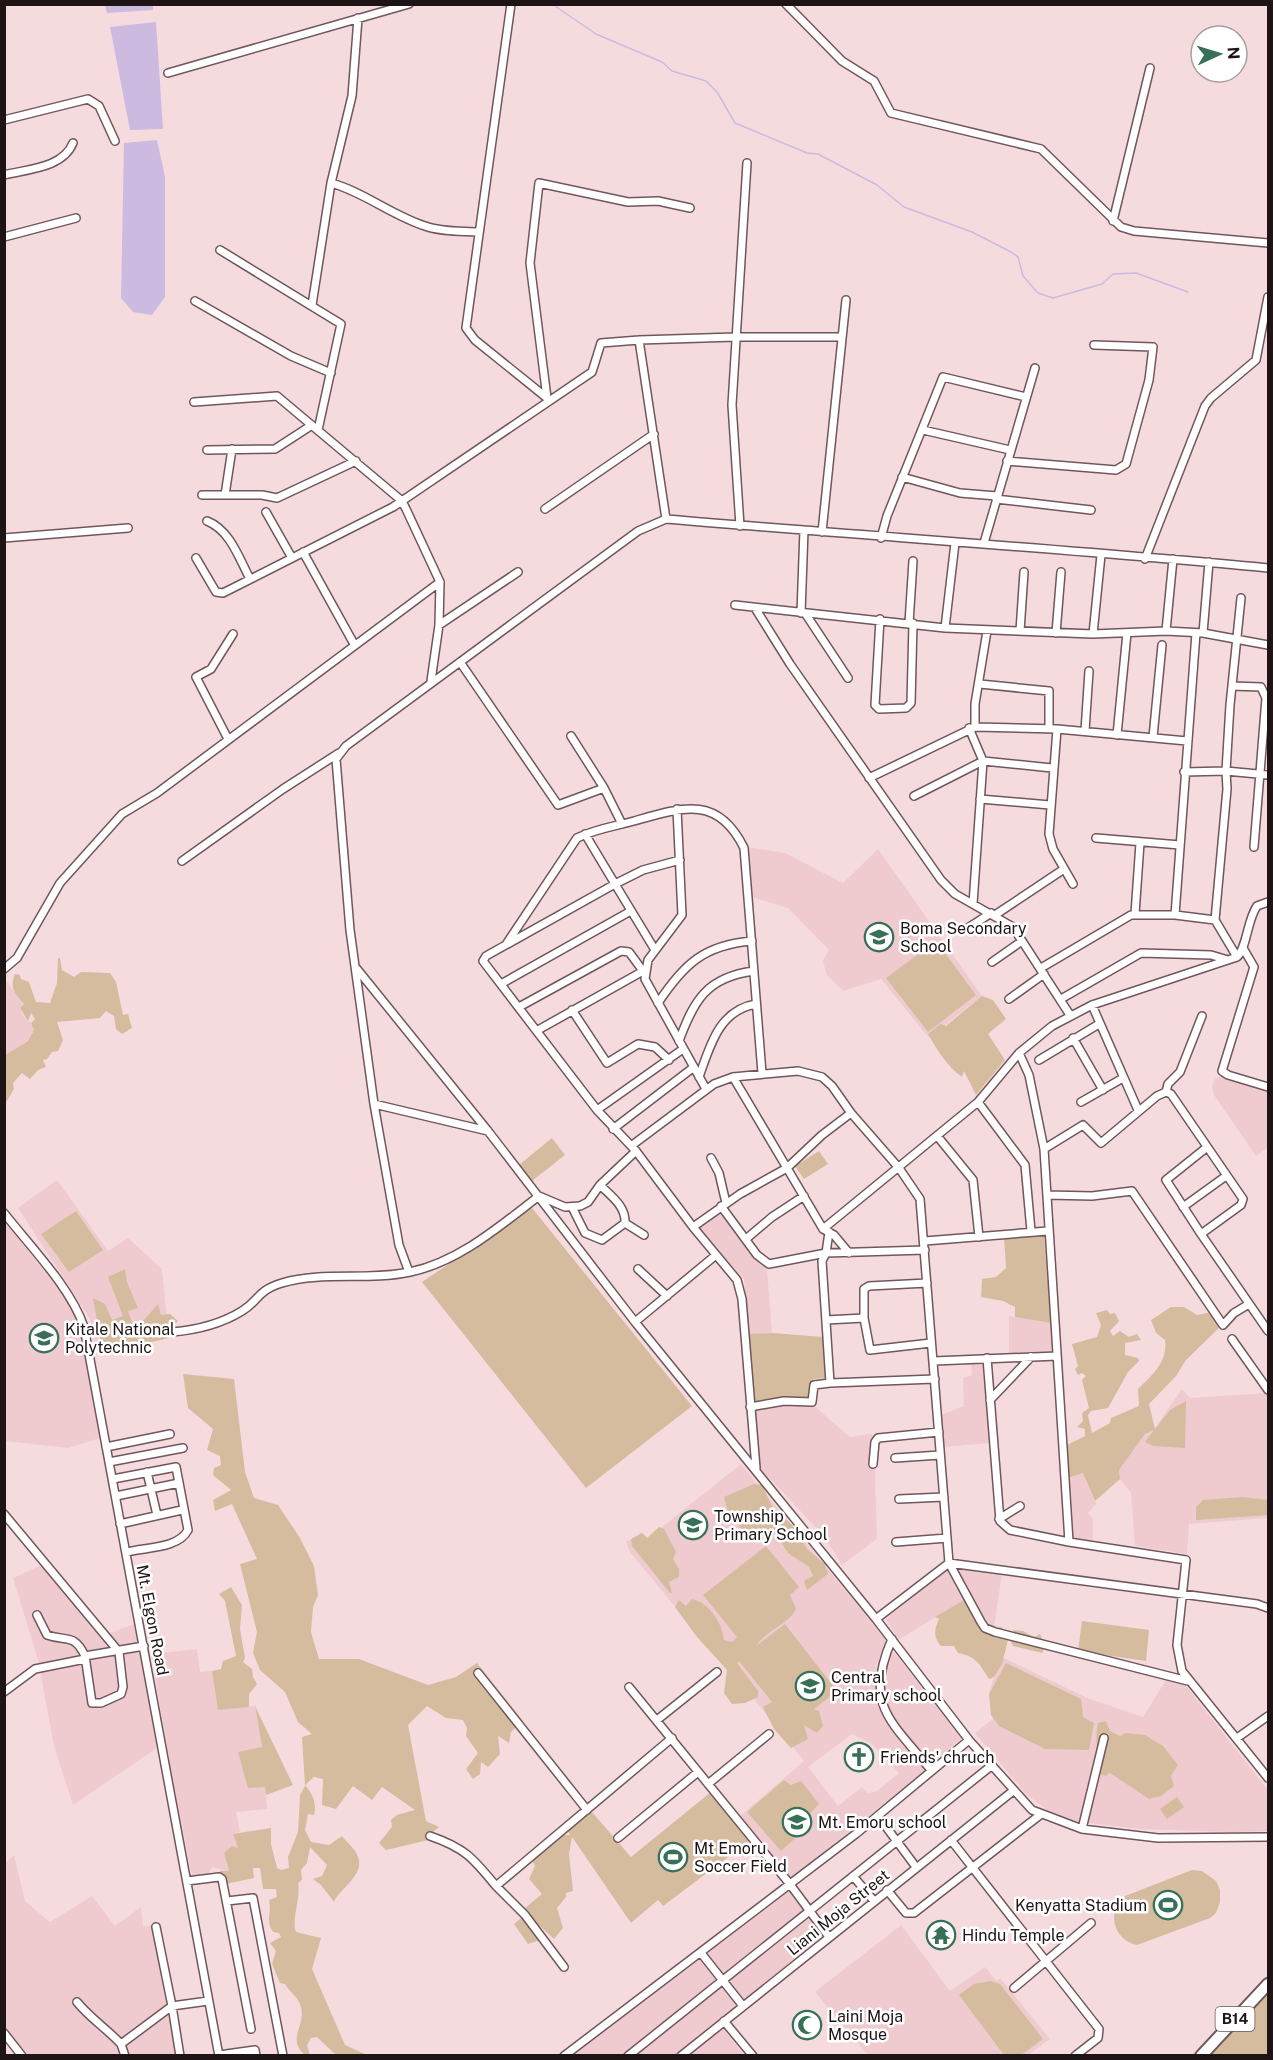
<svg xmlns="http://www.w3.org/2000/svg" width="1273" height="2060" viewBox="0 0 1273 2060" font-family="'Public Sans',sans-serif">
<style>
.built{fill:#efcbd0;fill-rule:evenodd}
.green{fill:#d5bc9f}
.water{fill:#ccbae1}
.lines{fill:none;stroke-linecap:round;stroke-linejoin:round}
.stream{stroke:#ccbae1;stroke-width:1.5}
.minor-casing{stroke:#6f575b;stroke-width:10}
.highway-casing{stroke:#6f575b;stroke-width:14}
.minor{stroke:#fff;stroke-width:7}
.highway{stroke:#fff;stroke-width:10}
.labels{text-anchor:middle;stroke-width:5;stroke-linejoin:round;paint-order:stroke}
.shield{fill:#fff;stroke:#625a5c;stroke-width:1.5}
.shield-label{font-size:15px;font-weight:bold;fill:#1e1416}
.poi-label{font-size:16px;fill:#1e1416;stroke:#fff;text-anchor:start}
.street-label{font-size:16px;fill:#1e1416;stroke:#fff}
</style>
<rect width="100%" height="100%" fill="#f6dbde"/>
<path class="built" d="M747,847L785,853L843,883L878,849L982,996L929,1038L881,979L843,991L826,974L823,960L829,950L788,908L752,897Z
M5,979L24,1004L20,1008L23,1016L31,1023L34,1030L28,1041L5,1055Z
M1222,1076L1225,1080L1229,1077L1268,1089V1147L1256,1156L1214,1095L1212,1086L1215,1079Z
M57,1180L108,1251L128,1238L162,1269L169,1338L97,1355L90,1319L18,1208Z
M721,1209L767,1270L772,1333L748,1334L744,1279L698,1227Z
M4,1218L79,1317L88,1359L100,1438L68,1448L5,1441Z
M1009,1316L1051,1323L1053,1354L1009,1353Z
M985,1363L990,1443L942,1447L941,1415L964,1406L963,1378L972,1375L971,1364Z
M1182,1389L1190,1398L1267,1393L1268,1396V1518L1189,1524L1187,1554L1135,1546L1131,1493L1120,1479L1119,1470L1145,1434L1154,1429Z
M782,1405H813L850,1437L870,1434L883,1438L877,1448L875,1479L877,1539L842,1565L824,1536L760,1468L752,1409Z
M741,1464L887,1641L876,1665L878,1707L927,1769L791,1878L740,1816L804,1761L720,1657L718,1659L630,1552L626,1542L642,1533L648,1538ZM852,1734L872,1744L899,1773L877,1791L868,1793L862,1787L838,1806L808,1767Z
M1083,1473L1096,1504L1088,1513L1093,1520V1540L1073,1538L1068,1478Z
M42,1565L111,1646L110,1633L134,1624L157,1748L73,1805L54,1746L38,1660L13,1578Z
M956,1569L1002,1574L994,1628L987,1626Z
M947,1570L964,1600L898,1640L886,1619Z
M197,1649L200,1672L212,1671L218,1710L255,1706L262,1747L238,1753L265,1787L267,1809L236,1812L240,1832L233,1834L238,1848L226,1863L229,1872L212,1867L208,1874L192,1876L173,1782L151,1654Z
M893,1651L962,1738L931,1764L885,1707L882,1691L883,1668Z
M1002,1657L1087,1698L1143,1717L1166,1680L1183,1682L1268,1790V1831L1232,1832L1139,1829L1080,1822L1051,1813L1026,1794L975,1733L993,1719L989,1694L994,1677L1002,1664Z
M14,1855L25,1901L50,1922L92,1896L115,1926L141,1907L143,1927L157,1924L182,2055H26L5,2028V1863Z
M789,1889L826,1937L675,2055L560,2056L652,1985Z
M901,1925L950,1991L985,1967L996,1981L1000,1978L1050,2039L1028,2055H868L815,1992Z
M723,2028L744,2055L686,2056Z"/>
<path class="green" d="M936,941L976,995L928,1032L886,978Z
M58,958H60L62,970L74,977L81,972L110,973L116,982L123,1015L128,1014L132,1028L122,1034L116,1029L114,1016L106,1011L100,1018L57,1022L63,1040L58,1051L52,1052L47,1059L43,1060L46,1067L38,1070L30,1079L22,1073L13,1083L14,1089L5,1104V1055L28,1041L34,1030L31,1023L35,1019L31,1013L28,1021L20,1008L24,1004C15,993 9,988 15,974L20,975L21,979L29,982L36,1002L50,1003L57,983Z
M982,996L993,1000L1006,1019L988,1034L1005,1060L976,1095L964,1071L962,1077C947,1066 937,1050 928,1034L940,1024L946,1026Z
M552,1138L565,1155L532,1181L519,1165Z
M819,1151L828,1164L804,1179L795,1166Z
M532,1208L692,1406L586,1488L422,1282Z
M76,1211L103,1250L69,1272L41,1234Z
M1004,1236H1044L1051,1323L1015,1317V1307L1003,1301L981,1297L982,1279L996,1277L1006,1268Z
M125,1269L127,1282L138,1308L128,1311L133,1325L144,1320L158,1304L161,1315L170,1314L178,1321L171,1327L169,1338L103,1353L93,1298L105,1304L112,1320L123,1316L108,1277Z
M1171,1307H1184L1197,1315L1211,1312L1221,1326L1186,1360L1176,1376L1149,1404L1155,1429L1170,1410L1186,1401L1185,1448L1153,1446L1145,1442L1154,1430L1145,1434L1119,1470L1120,1479L1095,1501L1083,1473L1068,1478L1065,1446L1085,1436V1429L1077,1427L1083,1421L1082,1413L1089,1408L1082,1380L1086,1376L1082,1373L1078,1375L1075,1369L1078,1366L1072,1344L1097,1337L1101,1325L1096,1313L1107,1310L1110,1314L1115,1313L1119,1321L1110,1331L1113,1336L1120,1331L1129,1337L1137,1334L1141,1340L1125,1343V1355L1138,1358L1139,1361L1128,1372L1108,1408L1091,1411L1088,1415L1092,1433L1110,1423L1111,1418L1139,1406L1138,1389C1153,1375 1168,1361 1165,1340L1156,1333L1151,1320Z
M772,1333L824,1337L826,1378L813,1379L810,1401H755L748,1334Z
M183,1374L234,1379L245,1472L254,1498L278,1505L300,1538L314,1566L318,1595L313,1607L311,1632L319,1659H359L428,1685L456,1677L477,1663L523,1721L511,1732L509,1743L498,1736L500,1754L488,1767L481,1762L480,1774L473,1779L466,1769L478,1753L466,1736L467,1728L463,1720L446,1718L427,1706L408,1725L426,1821L439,1827L433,1832L443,1836L439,1842L433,1839L386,1850L379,1843L392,1827L391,1820L397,1815L415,1810L382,1787L372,1800L353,1786L336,1809L322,1805L323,1779L314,1777L305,1785C313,1795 317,1803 314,1815L308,1814L305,1830L311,1842L329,1845L342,1836C346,1842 351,1845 355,1851C370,1873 341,1886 334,1902L321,1885L313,1879L322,1876L327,1865L310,1847L307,1863L301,1870L302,1879L298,1884C301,1899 291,1919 296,1932L321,1938L312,1969L345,2045L367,2055H336L317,2037L311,2038L307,2045L310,2055H305C286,2039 306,2026 301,2007C298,1996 290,1993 285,1984L280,1983L272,1964L276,1951L270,1943L281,1937L279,1933L273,1932C265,1920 272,1913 269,1900L277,1897L276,1889H263L260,1868H253L254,1878L226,1884L224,1876L219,1875L220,1871H229L224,1853L232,1846L238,1848L233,1834L271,1828V1844L277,1868L281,1870L289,1868L288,1857L298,1832L300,1795L305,1786L302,1737L312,1734L298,1722L285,1692L260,1670L253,1653L257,1632L240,1564L257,1559L232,1504L215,1511L213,1500L231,1490L213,1475L214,1468L221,1465L220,1456L207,1450L213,1429L188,1408Z
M754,1484L762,1485L772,1506L795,1528L807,1549L825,1564L828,1574L807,1590L804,1581L813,1576L809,1567L788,1553L775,1533L745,1539L738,1523L729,1517L724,1497Z
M1242,1497L1268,1500V1515L1196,1520V1507L1203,1500Z
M659,1527L664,1529L676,1552L673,1559L679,1569V1577L669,1582L672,1593H670L632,1546L631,1539L642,1533L647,1538Z
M766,1546L799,1587L790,1595L796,1609C788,1625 769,1628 756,1646L785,1624L837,1691L814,1709L819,1711L823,1726L817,1733L804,1725L808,1739L791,1748L774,1729L763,1707L772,1702L739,1661L737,1663L758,1691V1697L745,1703L732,1704L724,1693L727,1670L697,1637L675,1607L679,1600L686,1606L692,1599C710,1603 722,1623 724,1640L732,1642L737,1637L703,1595Z
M231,1587L242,1605L240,1629L245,1658L243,1662L252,1669L253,1677L257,1684L249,1694V1707L218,1710L212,1671L221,1669L223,1661L236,1656L225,1601L219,1594Z
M964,1600L983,1629L1002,1627L1008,1640L1002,1664L994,1677L989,1679C979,1664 978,1657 958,1653L954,1646H941C933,1636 934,1630 939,1619L935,1617Z
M1082,1621L1149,1630L1146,1661L1078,1651Z
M1014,1630L1023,1631L1034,1637L1040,1634L1043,1641V1653L1013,1646L1010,1640Z
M1006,1663L1081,1699L1083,1717L1094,1723L1089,1750L1045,1749L999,1726L991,1715L989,1694Z
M255,1706L293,1785L266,1795L265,1787L248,1788L238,1752L262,1747Z
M1106,1721L1110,1731L1120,1736L1125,1733L1145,1735L1163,1746L1178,1765L1171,1776L1174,1786L1161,1796L1149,1799L1110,1773L1106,1776L1099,1774C1099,1757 1094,1740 1098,1723Z
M784,1780L791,1785L801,1781L819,1804L804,1820L809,1826L781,1851L747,1812Z
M711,1792L751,1840L663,1906L658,1900L631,1923L572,1837L569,1854L573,1891L566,1893V1897L557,1908L563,1928L554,1939L540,1926V1940L528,1944L514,1924L521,1918L525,1908L542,1894L529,1879L535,1866L532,1860L563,1835H570L567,1829L591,1811L631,1857Z
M1177,1797L1184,1807L1167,1819L1160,1809Z
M1192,1870L1202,1871L1216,1881L1220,1890V1902L1216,1913L1210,1918L1137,1945C1113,1940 1106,1911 1125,1896Z
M1268,1975V2055H1192Z
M990,1981L1000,1984L1043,2039L1021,2055H1004L959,1995L974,1984Z"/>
<path class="water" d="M105,5H153V10L107,13Z
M156,22L163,129L130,130L110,27Z
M157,140L165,177V297L152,315L133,312L121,298L124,143Z"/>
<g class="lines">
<path class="stream" d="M552,4L596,34L662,62L672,71L706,81L717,92L735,123L807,153L818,154L877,185L904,207L972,232L1011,252L1018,257L1023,276L1038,293L1053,298L1102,284L1113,274L1136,273L1188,292"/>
<g class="minor-casing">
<path id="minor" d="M511,4L466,328L475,340L547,398
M786,4L842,61L874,81L891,113L1041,149L1121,227L1134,231L1268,243
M168,73L409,4
M4,120L88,99L99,106L115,141
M4,175C28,169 63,168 73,143
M331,183C364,192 391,215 425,226C441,232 461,231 477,232
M1113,221L1150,68
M4,237L76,218
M220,250L341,324L318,430
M195,301L291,356L331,373
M312,305L331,183L352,96L358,18
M547,398L530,263L539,183L628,202L658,201L690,208
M194,402L277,396L402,501L406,509L440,582L439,625L431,681
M923,430L1010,450
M207,450L275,449L312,425
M1007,461L1116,470L1126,464L1149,380L1153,347L1094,345
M902,477L960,493L997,496
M202,495H262L277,498L356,461
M225,495L232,449
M996,499L1091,510
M545,509L654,434
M266,512L292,558
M666,519L639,340L735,337H842
M207,521C230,530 239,558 250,579
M740,526L732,405L747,163
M822,532L846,300
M4,538L128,528
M881,538L887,516L943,377L1026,397
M984,543L1035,368
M303,552L354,644
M196,558L216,592L223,593L393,507L592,372L601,343L639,340
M1145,559L1205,406L1211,398L1256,360L1268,297
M735,605L945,628L1093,634L1166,631L1203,633L1268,645
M755,608L790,664L941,880L955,894L1013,927L1070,1015
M801,613L804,530
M805,613L848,678
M880,619L875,705L879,709L906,708L911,703L913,623
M909,623L913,561
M439,625L518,572
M945,628L955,543
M1020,631L1024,572
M1166,631L1173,559
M1056,633L1061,572
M1203,633L1209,562
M1093,634L1101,555
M460,662L558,805L604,788
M980,684L1049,691V728
M1232,686L1261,687L1266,698L1254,847
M975,727V704L987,631
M1057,729L1049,834L1053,849L1073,884
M1085,731L1089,671
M1117,735L1127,633
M571,736L604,788L622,824
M1153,737L1162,645
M228,739L196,677L211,669L233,634
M1184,772L1226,771L1268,775
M869,778L975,727L1057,729L1187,741
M914,796L983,761L969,728
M980,799L1050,805
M677,809L682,915L648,960L645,979L706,1089
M585,834L615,884L643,870L680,860
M1096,838L1180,845
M182,861L283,789L339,753
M973,904L983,761L1052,768
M1135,914L1140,843
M995,915L1064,869
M1175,915L1215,920L1237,957
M1215,920L1227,789L1226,771L1230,705L1241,598
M968,928L991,913
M507,943L577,838C595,829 616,826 634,821C683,807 718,795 744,848L762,1073
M1243,948L1254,967L1222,1071L1228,1075L1268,1087
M655,950L615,884L486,956L483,961L597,1110L636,1151L693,1227L737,1280L742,1299L756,1468
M992,962L1022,941
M1041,968L1131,915H1175L1196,633
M4,969L17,958L60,883L122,814L157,793L440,582
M357,969L488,1131L635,1322L876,1619L969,1740L1032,1810L1082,1829L1158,1838L1268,1837
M501,984L629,912
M1009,999L1044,974
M1061,999L1141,953L1211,955L1228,960
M658,1003C684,964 704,945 752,941
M1092,1005L1138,1110
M519,1007L621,951L629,952L643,971
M572,1010L607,1063L638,1044L655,1047L669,1060
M538,1030L645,970
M1073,1038L1103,1090
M679,1041C694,1000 707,977 754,971
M1019,1053L1029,1075L1044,1149L1069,1542L1186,1560L1177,1645L1182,1671L1268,1778
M1039,1060L1099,1024
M699,1077C710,1046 719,1010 756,1004
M1166,1092L1168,1084L1180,1072L1202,1016
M978,1102L1025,1165L1031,1231
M1081,1102L1123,1078
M374,1104L399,1245L409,1272
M597,1110L683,1049
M613,1129L694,1067
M488,1131L374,1104L350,930L336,759L346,746L638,531L666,519C867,536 1068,549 1268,568
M938,1137L973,1180L979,1237
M631,1146L714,1084L733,1077L798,1071L822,1077L832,1086L851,1113L899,1168L920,1199L949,1563L981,1622L985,1628L995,1632L1188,1681
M1044,1149L1083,1125L1101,1143L1157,1096L1166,1092L1171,1094L1243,1199L1241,1205L1201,1234L1166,1180L1206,1148
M711,1158L719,1173L726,1203
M1047,1195L1092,1196L1132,1191L1223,1325L1234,1313L1249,1304
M721,1206L757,1255L769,1264L826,1253L829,1232
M572,1207L585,1233L602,1240L625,1223C626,1206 611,1196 600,1185
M1183,1207L1226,1176
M4,1213C30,1246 71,1288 84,1327L219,2056
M625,1223L644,1235
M693,1227L740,1194L787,1168L733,1077
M823,1229L978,1102L1019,1053L1052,1026L1092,1005L1237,957C1247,948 1247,920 1257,906L1268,902
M1201,1234L1268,1331
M746,1239L772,1217L804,1196
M925,1241L1048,1231
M925,1250L826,1253L822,1261L830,1383L935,1379
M849,1253L834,1235L823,1229L787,1168L822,1135L851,1113
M638,1269L667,1296
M927,1283L869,1286L864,1289V1318L870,1350L931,1343
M826,1320L864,1318
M635,1322L716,1255
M172,1332C196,1330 221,1324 242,1311C260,1300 256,1291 282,1283C323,1271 368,1281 410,1272C459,1262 501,1225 539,1196L565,1207L580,1206L588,1202L600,1185L636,1151
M1232,1339L1268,1390
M987,1358L1000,1521L1010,1530L1069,1542
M934,1361L1057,1356
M990,1400L1031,1357
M750,1407L784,1401L812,1402L814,1385L830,1383
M106,1447L170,1434
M895,1458L940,1455
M109,1462L183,1448
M873,1464L875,1442L878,1438L939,1432
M147,1472L157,1515
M113,1479L176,1467L188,1530C178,1549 146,1547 127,1552
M116,1496L179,1483
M899,1499L944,1497
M4,1514L119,1652L123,1687L121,1694L101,1703H92L85,1656
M999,1519L1020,1506
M120,1524L182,1510
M896,1542L947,1538
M37,1615L47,1635C67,1642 74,1633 85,1656L144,1646
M876,1619L949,1563L1257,1604L1268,1608
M892,1639C863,1705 891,1721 931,1770
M478,1673L587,1810
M629,1687L789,1883L829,1937
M4,1692L35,1669L85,1659
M657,1720L717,1672
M1237,1738L1268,1716
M708,1784L769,1734
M878,1816L916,1867
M1082,1829L1104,1738
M430,1836C465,1848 473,1858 496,1886
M618,1838L698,1772
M951,1840L1099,2029L1098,2038L1075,2056
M853,1876L874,1901
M187,1881L219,1877L222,1879L251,2029
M887,1890L906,1913H914L1040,1815
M227,1901L253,1898L283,2056
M701,1953L743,2006
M564,1967L525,1915L496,1886L672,1738
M1014,1988L1091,1923
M77,2002C90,2018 107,2029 121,2044
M724,2021L753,2056
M4,2033L22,2056
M219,2055L255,2050L256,2056
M125,2056L121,2044L172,2006L156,1927
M180,2056L172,2006L208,2001
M564,2056L857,1833L969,1740
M628,2056L991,1766
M681,2056L1013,1791"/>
</g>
<g class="highway-casing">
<path id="highway" d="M1201,2056L1268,1984"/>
</g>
<use href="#minor" class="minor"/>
<use href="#highway" class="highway"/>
</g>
<defs>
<g id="school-ring" transform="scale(1.5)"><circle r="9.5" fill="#fff" stroke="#377057" stroke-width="1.5"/><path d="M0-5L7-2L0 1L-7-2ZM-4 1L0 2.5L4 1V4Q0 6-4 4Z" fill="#377057"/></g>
<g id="university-ring" transform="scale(1.5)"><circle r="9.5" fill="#fff" stroke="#377057" stroke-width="1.5"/><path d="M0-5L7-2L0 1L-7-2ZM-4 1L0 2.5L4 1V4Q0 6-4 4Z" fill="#377057"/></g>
<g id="church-ring" transform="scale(1.5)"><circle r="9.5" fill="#fff" stroke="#377057" stroke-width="1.5"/><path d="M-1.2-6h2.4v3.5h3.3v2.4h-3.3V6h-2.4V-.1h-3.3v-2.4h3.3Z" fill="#377057"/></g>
<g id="stadium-ring" transform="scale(1.5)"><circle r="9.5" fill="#fff" stroke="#377057" stroke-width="1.5"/><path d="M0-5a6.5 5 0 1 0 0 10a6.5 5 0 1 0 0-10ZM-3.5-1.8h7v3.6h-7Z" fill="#377057"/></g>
<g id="temple-ring" transform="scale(1.5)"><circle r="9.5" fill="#fff" stroke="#377057" stroke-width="1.5"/><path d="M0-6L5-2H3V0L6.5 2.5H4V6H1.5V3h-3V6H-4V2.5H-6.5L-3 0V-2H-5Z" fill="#377057"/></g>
<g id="mosque-ring" transform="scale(1.5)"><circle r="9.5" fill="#fff" stroke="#377057" stroke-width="1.5"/><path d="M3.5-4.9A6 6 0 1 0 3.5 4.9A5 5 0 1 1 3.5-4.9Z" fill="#377057"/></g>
</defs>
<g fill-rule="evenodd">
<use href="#school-ring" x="879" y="937"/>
<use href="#university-ring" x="44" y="1338"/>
<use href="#school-ring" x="693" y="1525"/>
<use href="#school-ring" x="810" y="1686"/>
<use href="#church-ring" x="859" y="1757"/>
<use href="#school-ring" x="797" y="1822"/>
<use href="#stadium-ring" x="673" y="1857"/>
<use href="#stadium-ring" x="1168" y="1905"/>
<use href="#temple-ring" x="941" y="1935"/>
<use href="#mosque-ring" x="807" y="2025"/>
</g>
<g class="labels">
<rect class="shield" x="1215.5" y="2007" width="39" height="24" rx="4.5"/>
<g class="shield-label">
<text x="1235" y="2024">B14</text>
</g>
<g class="poi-label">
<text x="900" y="934">Boma Secondary<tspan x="900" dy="18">School</tspan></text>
<text x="65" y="1335">Kitale National<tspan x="65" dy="18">Polytechnic</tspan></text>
<text x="714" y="1522">Township<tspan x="714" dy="18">Primary School</tspan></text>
<text x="831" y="1683">Central<tspan x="831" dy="18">Primary school</tspan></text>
<text x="880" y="1763">Friends' chruch</text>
<text x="818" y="1828">Mt. Emoru school</text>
<text x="694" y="1854">Mt Emoru<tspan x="694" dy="18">Soccer Field</tspan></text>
<text x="1147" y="1911" text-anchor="end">Kenyatta Stadium</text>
<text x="962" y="1941">Hindu Temple</text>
<text x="828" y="2022">Laini Moja<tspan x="828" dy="18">Mosque</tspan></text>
</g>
<g class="street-label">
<text transform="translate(153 1620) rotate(79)" y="6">Mt. Elgon Road</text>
<text transform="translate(838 1912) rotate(-39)" y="6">Liani Moja Street</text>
</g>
</g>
<rect width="1273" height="2060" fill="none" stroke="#1e1416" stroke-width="12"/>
<g transform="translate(1219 54) rotate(86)"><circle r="28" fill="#ffffff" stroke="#a5a1a2" stroke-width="1.5"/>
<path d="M0-4.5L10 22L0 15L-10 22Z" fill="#377057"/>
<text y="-9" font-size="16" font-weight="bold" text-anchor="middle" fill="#1e1416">N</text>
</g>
</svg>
